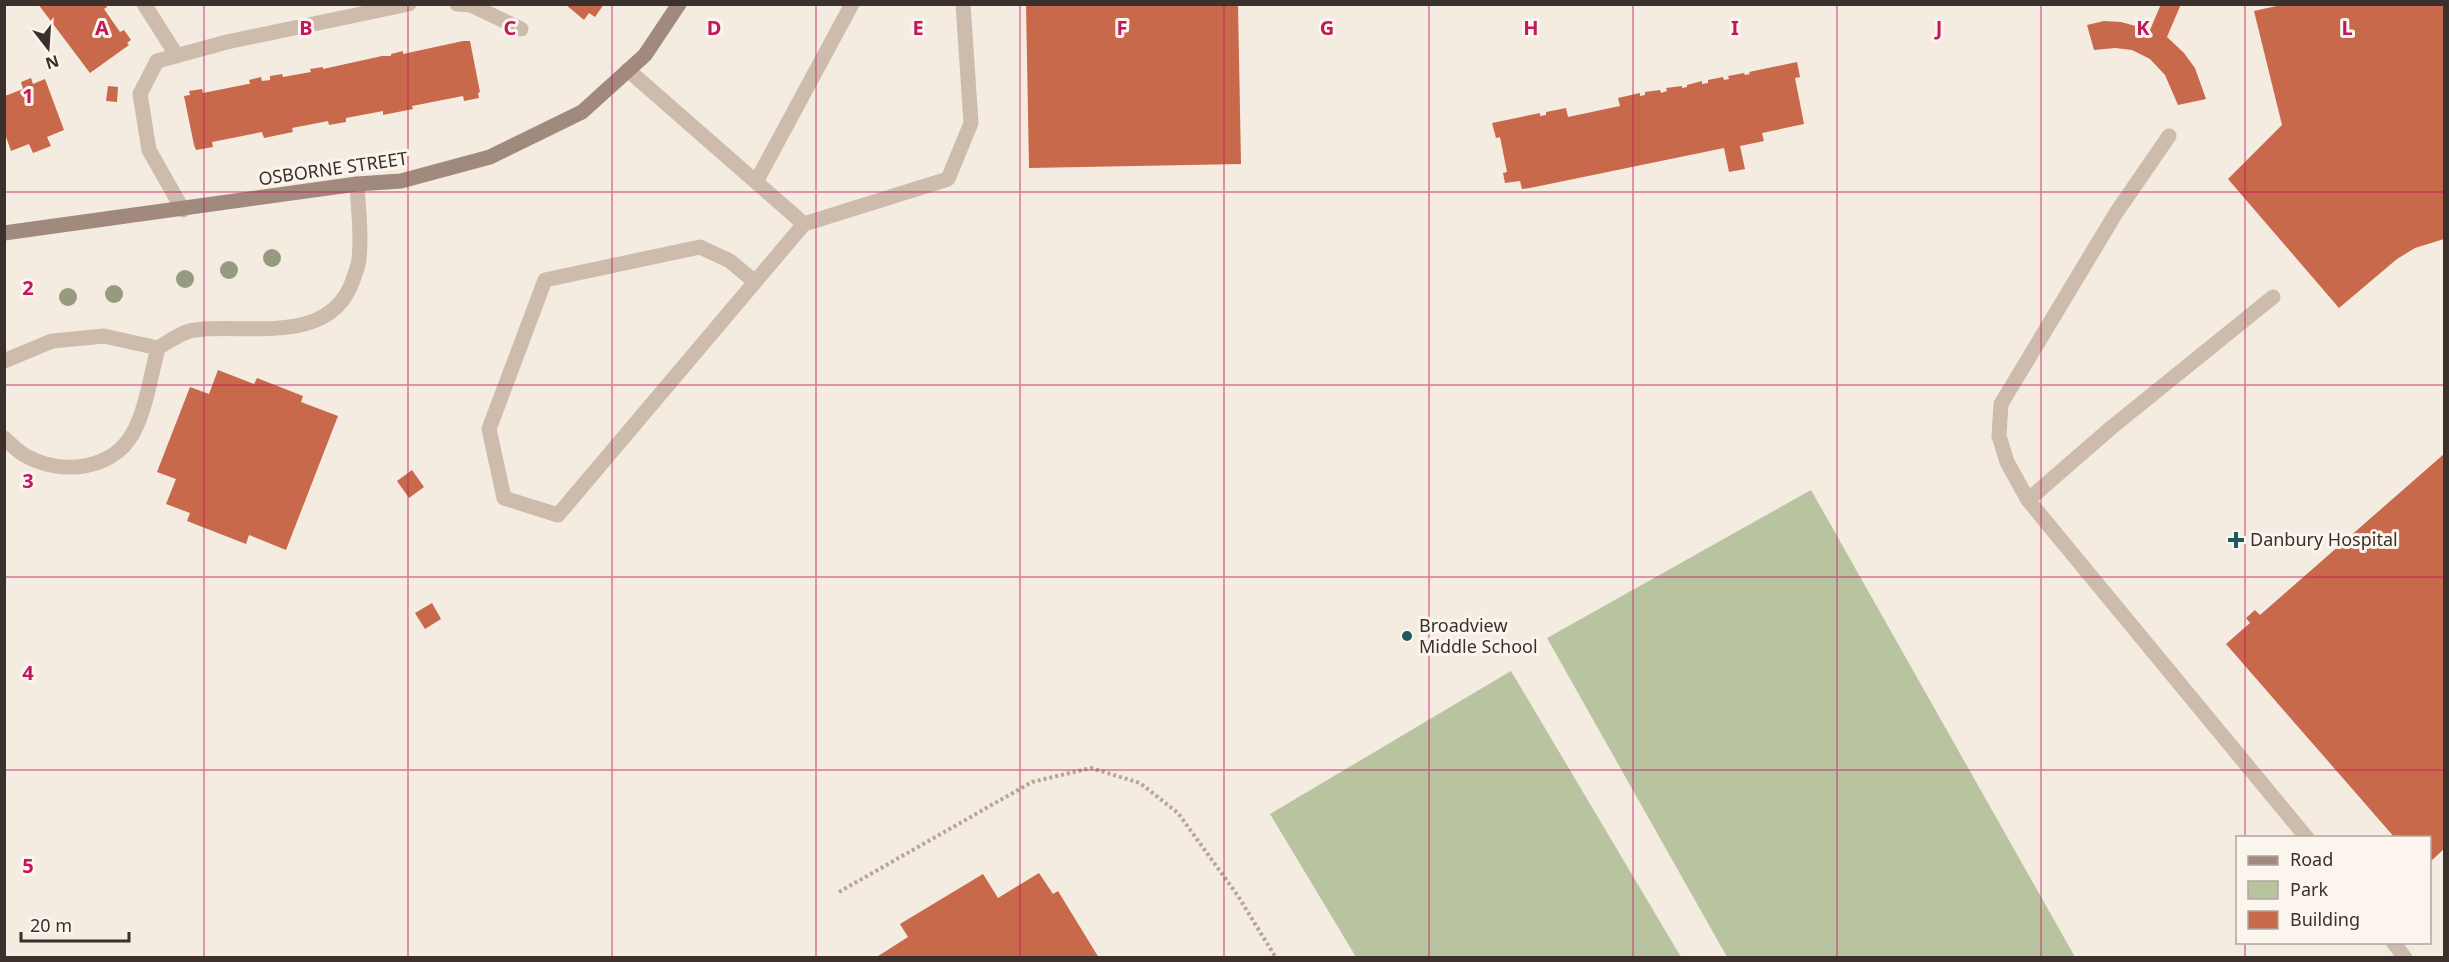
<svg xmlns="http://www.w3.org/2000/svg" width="2449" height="962" viewBox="0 0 2449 962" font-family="'Noto Sans',sans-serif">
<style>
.green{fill:#b8c4a0}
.building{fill:#c8694b}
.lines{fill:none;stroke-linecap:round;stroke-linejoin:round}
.path{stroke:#b9a596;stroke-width:4;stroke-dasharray:3 3;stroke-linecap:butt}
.lane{stroke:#cdbbac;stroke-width:15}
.secondary{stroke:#a18a7d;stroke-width:15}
.tree{fill:#969b7f}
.grid{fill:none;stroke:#c2185b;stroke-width:1.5;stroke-opacity:0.55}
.poi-dot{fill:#1f5a5e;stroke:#fbf5ee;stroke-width:2}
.labels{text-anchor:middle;stroke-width:6;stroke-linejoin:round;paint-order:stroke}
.street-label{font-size:18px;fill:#3b302b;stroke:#fbf5ee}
.poi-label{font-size:18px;fill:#3b302b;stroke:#fbf5ee;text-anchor:start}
.grid-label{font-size:20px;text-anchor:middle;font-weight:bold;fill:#c2185b;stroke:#fbf5ee;stroke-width:6;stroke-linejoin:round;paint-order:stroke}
</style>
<rect width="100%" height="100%" fill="#f4ebe1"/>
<path class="green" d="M1811,490L2075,957H1727L1547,638Z
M1511,671L1681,957H1356L1270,814Z"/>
<path class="building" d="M38,4H105L107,7L104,9L120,32L124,30L131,40L127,43L129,45L90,73Z
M565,4H604L595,17L589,13L584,20Z
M1026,4H1238L1241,164L1029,168Z
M2161,4H2181L2167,37L2184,53L2195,68L2206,99L2178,105L2165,75L2150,59L2132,50L2115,48L2094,50L2087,25L2104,21L2121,22L2150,30Z
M2281,5H2444V239L2415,248L2397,259L2339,308L2228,179L2282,125L2254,11Z
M463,41H470L480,92L478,93L479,98L464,101L463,96L412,106L413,109L383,115V111L346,118V122L329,125L328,121L292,128L293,132L264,138L262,132L212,142L213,147L196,150L194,145L184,96L190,95L189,91L202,89L203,93L248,84H250L249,80L261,77L262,81L270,80V76L282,74L283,77L311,72L310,69L323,67V69L382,56H391V54L403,51V54Z
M1797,62L1800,77L1795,78L1804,124L1762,133L1764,141L1740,146L1745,169L1729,172L1724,148L1530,188L1522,189L1520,181L1505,183L1503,173L1507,172L1500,137L1496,138L1492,123L1540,113V116L1546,115V112L1566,108L1568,117L1620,106L1618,98L1640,93V96L1645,95V92L1660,90L1661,93L1667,91L1666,88L1682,86V88L1687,87V85L1702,81V84L1708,83V80L1723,77L1724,80L1729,79L1728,76L1744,73L1745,75L1750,74L1749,72Z
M31,78L33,84L45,79L64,130L47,137L51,146L33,153L29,144L11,151L5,134V96L23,89L21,82Z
M108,86L118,87L117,102L106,101Z
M218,370L254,384L257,378L303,396L301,402L338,416L286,550L249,535L246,544L187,521L190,513L166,504L176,479L157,472L190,387L209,394Z
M2444,454V849L2430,862V838H2395L2226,644L2250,623L2246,618L2255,610L2260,615Z
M412,470L424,487L409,498L397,481Z
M432,603L441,619L425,629L415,613Z
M1039,873L1053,894L1058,891L1099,958H875L908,937L900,924L983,874L998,898Z"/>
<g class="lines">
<path class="path" d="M839,892L1032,782L1091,768L1140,783L1178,813L1238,896L1276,958"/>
<path class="lane" d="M144,4L177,56
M457,4L471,5L521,29
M628,70L804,224L948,179L971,123L963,4
M2169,136L2116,213L2001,404L1999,436L2007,462L2028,500L2307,838
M756,182L852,4
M183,210L149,150L140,94L157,61L227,42L409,4
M755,282L730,261L700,247L545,280L489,429L504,498L558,515L804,224
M4,361L52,341L104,336L158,348
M4,438C11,444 18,452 26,456C61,475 112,471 133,433C146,410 151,374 158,348C168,342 183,331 195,330C247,323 330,347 353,280C355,273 359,265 359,258C362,234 358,208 357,184
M2028,500L2112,427L2273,297
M2393,942L2405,958"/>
<path class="secondary" d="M4,233L357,184L401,181L490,157L582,112L645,55L679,4"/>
</g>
<g class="tree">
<circle cx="272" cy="258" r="9"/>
<circle cx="229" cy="270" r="9"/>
<circle cx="185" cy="279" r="9"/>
<circle cx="114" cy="294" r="9"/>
<circle cx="68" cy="297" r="9"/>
</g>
<path class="grid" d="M204,4V958M408,4V958M612,4V958M816,4V958M1020,4V958M1224,4V958M1429,4V958M1633,4V958M1837,4V958M2041,4V958M2245,4V838M4,192H2444M4,385H2444M4,577H2444M4,770H2444M2245,942V958"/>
<g class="poi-dot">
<path d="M2233 531h6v6h6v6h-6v6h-6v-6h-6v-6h6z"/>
<circle cx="1407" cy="636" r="6"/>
</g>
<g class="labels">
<g class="street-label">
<text transform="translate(333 169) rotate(-8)" y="6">OSBORNE STREET</text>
</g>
<g class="poi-label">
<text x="2250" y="546">Danbury Hospital</text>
<text x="1419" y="632">Broadview<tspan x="1419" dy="21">Middle School</tspan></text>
</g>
</g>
<g class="grid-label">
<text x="102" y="35">A</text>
<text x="306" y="35">B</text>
<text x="510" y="35">C</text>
<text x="714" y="35">D</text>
<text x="918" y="35">E</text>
<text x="1122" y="35">F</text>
<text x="1327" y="35">G</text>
<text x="1531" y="35">H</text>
<text x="1735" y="35">I</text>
<text x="1939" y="35">J</text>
<text x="2143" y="35">K</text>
<text x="2347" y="35">L</text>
<text x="28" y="103">1</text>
<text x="28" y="295">2</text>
<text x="28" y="488">3</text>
<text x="28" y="680">4</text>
<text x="28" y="873">5</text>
</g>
<rect width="2449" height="962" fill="none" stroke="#3b302b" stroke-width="12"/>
<rect x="2236" y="836" width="195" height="108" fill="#fbf5ee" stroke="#aea6a0" stroke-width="1.5"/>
<rect x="2248" y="856" width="30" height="9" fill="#a18a7d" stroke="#aea6a0" stroke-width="1.5"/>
<text x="2290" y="866" font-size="18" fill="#3b302b">Road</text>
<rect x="2248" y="881" width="30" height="18" fill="#b8c4a0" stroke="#aea6a0" stroke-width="1.5"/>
<text x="2290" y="896" font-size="18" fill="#3b302b">Park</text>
<rect x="2248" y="911" width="30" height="18" fill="#c8694b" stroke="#aea6a0" stroke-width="1.5"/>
<text x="2290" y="926" font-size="18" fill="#3b302b">Building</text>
<g transform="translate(48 48) rotate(163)" stroke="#fbf5ee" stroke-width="4.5" paint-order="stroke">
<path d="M0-4.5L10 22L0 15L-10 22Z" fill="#3b302b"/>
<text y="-9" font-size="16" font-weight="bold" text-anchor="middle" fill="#3b302b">N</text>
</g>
<path d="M21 932v9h108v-9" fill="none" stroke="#3b302b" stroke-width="3"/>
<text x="30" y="932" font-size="18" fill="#3b302b" stroke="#fbf5ee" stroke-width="4.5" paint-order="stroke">20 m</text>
</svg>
